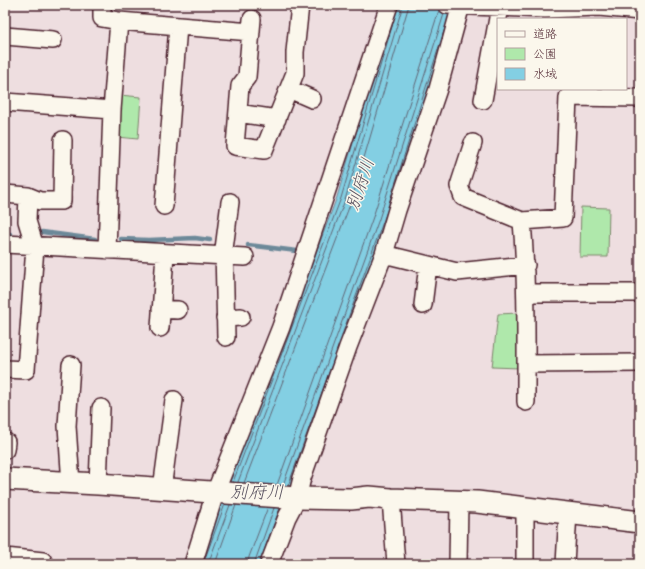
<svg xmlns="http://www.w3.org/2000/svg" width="645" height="569" viewBox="0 0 645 569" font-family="Itim,'Klee One',sans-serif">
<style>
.green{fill:#afe8ab;stroke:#7c846b}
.water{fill:#83cfe3;stroke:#6c8999}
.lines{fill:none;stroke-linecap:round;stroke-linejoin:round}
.shore{stroke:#616575;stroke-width:1}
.stream{stroke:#6c8999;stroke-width:4.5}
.minor-casing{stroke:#4a1f2b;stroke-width:20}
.tertiary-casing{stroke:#4a1f2b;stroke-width:24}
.minor{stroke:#fbf7ec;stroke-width:17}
.tertiary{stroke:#fbf7ec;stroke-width:21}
.labels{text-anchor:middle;stroke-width:3;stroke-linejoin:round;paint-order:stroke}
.water-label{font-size:18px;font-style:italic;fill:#5b5462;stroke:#fbf7ec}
</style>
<rect width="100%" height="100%" fill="#eedee0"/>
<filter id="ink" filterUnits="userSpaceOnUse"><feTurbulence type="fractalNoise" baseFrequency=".025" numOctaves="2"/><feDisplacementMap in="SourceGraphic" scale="8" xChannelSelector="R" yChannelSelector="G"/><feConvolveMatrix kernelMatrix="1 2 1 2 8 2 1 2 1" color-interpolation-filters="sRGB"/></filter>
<g filter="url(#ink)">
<path class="green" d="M119,95L141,97L138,139L116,137Z
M581,207L609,208L608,257H580Z
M519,313V368L492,367L498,314Z"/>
<path class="water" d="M394,5H456L387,222L263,564H199L337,197Z"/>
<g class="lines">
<path class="shore" d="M389,203L444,31
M342,335L387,211
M233,482L341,198L393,23
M238,482L345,200L403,5
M244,483L351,202L409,5
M277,485L373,217L439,10
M283,485L379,219L444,14
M288,486L331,367
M203,564L225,504
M208,564L230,505
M215,564L236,505
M248,564L249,557L268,507
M254,564L274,508
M259,564L280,508"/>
<path class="stream" d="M42,232L95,239
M5,233L10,234
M121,239L149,240L195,238L210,240
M248,245L297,251L302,253"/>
<g class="minor-casing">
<path id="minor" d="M102,5V18L119,21L112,110L107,250
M447,5L545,9L599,7L640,11
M252,19L247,77L240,86L235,146L264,150L295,73V52L300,5
M119,21L251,32
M5,36L53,40
M289,89L312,99
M483,100L500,7
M5,102L112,110
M238,113L277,119
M473,143L459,186L463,197L522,221L563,218L568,97L640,98
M5,194L28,196L40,201H62L63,140
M164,206L178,26
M522,221C527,281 526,342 526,402
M5,244L245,257
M384,254L457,272L526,265
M527,293H640
M423,305L428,265
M161,309L178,310
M225,318L241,317
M160,328L165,254
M226,337L224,249L230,202
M526,364L640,363
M71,365L67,426L71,484
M5,369L26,370L35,247L27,221L28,196
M5,450L6,442
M98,484L101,408
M162,489L174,400
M391,499L396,564
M5,557L43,561
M193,564L215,493L281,327L389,5
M269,564L287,517L297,498L302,478L348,347L384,254L397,210L438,89L461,5
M458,564L459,502
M525,564V508
M565,564L568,512"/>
</g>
<g class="tertiary-casing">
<path id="tertiary" d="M5,479L98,484L297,498L351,499L369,497L391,499L477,502L640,522"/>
</g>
<use href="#minor" class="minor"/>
<use href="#tertiary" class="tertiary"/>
</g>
</g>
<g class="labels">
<g class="water-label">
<text transform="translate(360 184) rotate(-72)" y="6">別府川</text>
<text x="257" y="498">別府川</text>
</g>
</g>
<rect width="645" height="569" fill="none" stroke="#fbf7ec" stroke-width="20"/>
<rect x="10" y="10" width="625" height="549" fill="none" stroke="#4a1f2b" stroke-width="1.5" filter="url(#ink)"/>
<rect x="497" y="18" width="130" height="72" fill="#fbf7ec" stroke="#b4a19f"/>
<rect x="505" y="31" width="20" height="6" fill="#fbf7ec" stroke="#b4a19f"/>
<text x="533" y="38" font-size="12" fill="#4a1f2b">道路</text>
<rect x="505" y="48" width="20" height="12" fill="#afe8ab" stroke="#b4a19f"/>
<text x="533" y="58" font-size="12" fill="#4a1f2b">公園</text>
<rect x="505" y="68" width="20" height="12" fill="#83cfe3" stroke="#b4a19f"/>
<text x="533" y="78" font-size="12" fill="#4a1f2b">水域</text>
</svg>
